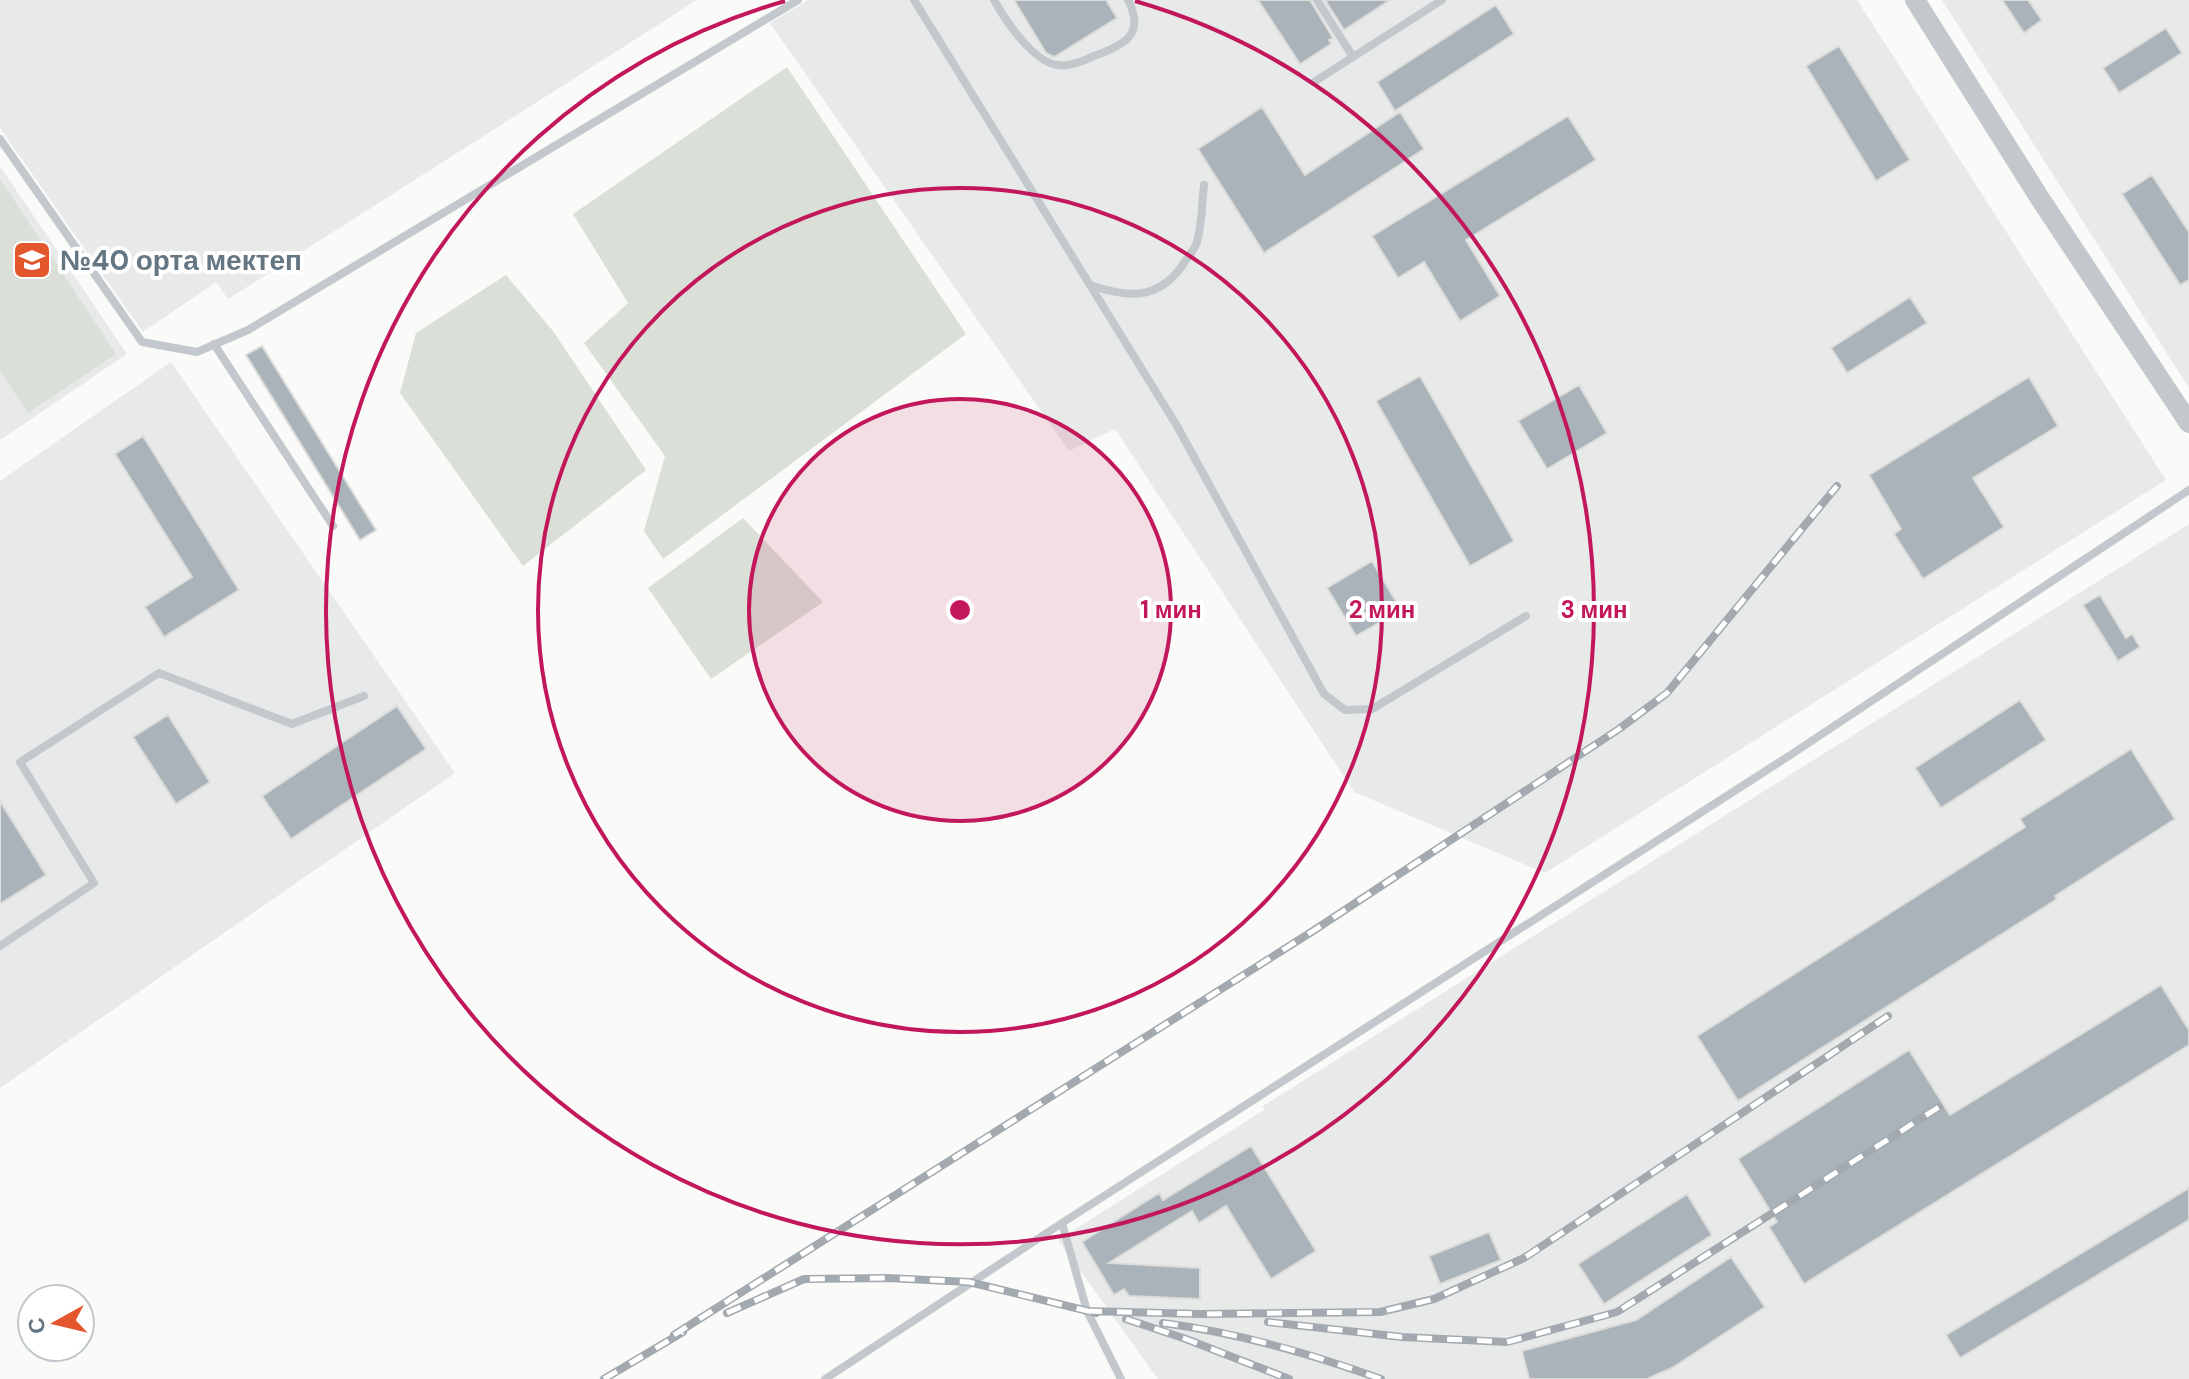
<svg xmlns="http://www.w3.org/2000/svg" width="2189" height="1379" viewBox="0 0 2189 1379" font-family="'DM Sans',sans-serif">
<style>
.built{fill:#e8e9e9}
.green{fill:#dadfd7}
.building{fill:#aab3b9;stroke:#dcdcda;stroke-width:2}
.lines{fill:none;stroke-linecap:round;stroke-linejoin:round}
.service{stroke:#c3c8cc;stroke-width:8}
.tertiary{stroke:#c3c8cc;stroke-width:20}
.rail-casing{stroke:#a2aab0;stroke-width:8}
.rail{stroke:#fff;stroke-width:5;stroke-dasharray:15;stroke-linecap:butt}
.ring{fill:none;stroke:#c2185b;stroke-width:4}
.labels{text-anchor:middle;stroke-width:8;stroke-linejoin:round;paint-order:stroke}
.poi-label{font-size:28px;font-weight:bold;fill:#657683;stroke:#fff;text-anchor:start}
.centre{fill:#c2185b;stroke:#fff;stroke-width:4}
.ring-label{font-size:24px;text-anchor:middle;font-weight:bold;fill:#c2185b;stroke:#fff;stroke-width:8;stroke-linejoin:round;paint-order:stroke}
</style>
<rect width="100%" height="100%" fill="#fafaf8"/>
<path class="built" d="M0,0H697L228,299L216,282L143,332L0,128Z
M808,0H1857L2166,480L1545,873L1354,792L1115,429L1069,451L770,23Z
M1942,0H2189V388Z
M0,166L127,354L0,440Z
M171,362L455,773L0,1088V481Z
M2189,524V1379H1158L1058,1240L1264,1110L1263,1106Z"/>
<path class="green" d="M787,67L966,334L663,559L644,531L665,456L584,343L628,303L573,214Z
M0,179L116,354L28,413L0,371Z
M506,275L553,331L646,470L523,566L400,393L416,333Z
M743,518L823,602L711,679L648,588Z"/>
<path class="building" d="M1014,0H1106L1117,18L1054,57L1046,53Z
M1258,0H1310L1333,38L1329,40L1331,44L1300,64Z
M1325,0H1390L1344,30Z
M2002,0H2028L2042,20L2024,33Z
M1496,5L1514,34L1395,111L1377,82Z
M2166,28L2182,53L2119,93L2103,68Z
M1839,46L1910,160L1876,181L1806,66Z
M1262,107L1305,175L1400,112L1424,149L1264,253L1198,149Z
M1568,116L1596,160L1466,240L1500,296L1460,321L1424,262L1398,278L1372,236Z
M2152,175L2189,232V280L2180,285L2122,194Z
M1910,297L1927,323L1847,373L1831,348Z
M262,346L376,530L360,540L246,355Z
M1420,376L1514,541L1470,566L1376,401Z
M2029,377L2058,426L1973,478L2004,527L1923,579L1894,534L1901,529L1869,475Z
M1579,385L1607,433L1547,469L1518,421Z
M143,436L239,590L164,637L145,607L192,577L115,454Z
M1372,561L1401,610L1356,636L1327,588Z
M2100,595L2126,638L2132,634L2140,647L2118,661L2083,605Z
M2020,700L2046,740L1941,808L1915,768Z
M397,706L426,749L291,839L262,796Z
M168,715L210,782L176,804L133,737Z
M2131,749L2175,819L2055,896L2057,899L1738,1101L1697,1036L2025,827L2020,819Z
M0,801L46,875L0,904Z
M2161,985L2189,1030V1045L1804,1284L1769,1227L1777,1222L1738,1159L1909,1050L1950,1115Z
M1251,1146L1316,1251L1271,1279L1226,1206L1199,1223L1192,1211L1109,1263L1200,1268V1299L1129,1296L1124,1289L1114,1295L1082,1242L1159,1193L1163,1200Z
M2189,1188V1220L1960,1358L1946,1335Z
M1687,1194L1712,1235L1604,1304L1578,1264Z
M1489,1232L1501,1260L1440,1284L1429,1256Z
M1731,1257L1765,1307L1672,1368L1647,1379H1529L1522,1351L1636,1320Z"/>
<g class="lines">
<path class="service" d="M914,0L1177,426L1324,694L1345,710L1372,709L1526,616
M994,0C1005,20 1034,63 1058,65C1070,67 1083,61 1094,56C1124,45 1146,35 1128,0
M1317,0L1353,57L1442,0
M1314,82L1353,57
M0,139L142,342L197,352L248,330L798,0
M1090,285C1128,298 1159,301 1184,263C1188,257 1195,249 1197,242C1202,224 1202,203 1204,185
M214,344L333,526
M0,946L94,883L20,762L159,673L292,724L364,696
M825,1379L1062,1223
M1121,1379L1087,1311L1062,1223L1795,752L2189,490"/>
<path class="tertiary" d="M1915,0L2039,197L2189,423"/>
<g class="rail-casing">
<path id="rail" d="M1087,1311L1201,1314L1380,1312L1434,1299L1524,1258L1888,1016
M727,1313L804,1279L887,1278L969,1282L1096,1313
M1126,1319L1186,1339L1289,1379
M1268,1322L1402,1337L1507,1342L1617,1312L1939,1107
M1163,1323C1239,1333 1309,1353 1381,1379
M674,1335L1313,931L1619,729L1667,693L1837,486
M604,1379L683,1332"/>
</g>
<use href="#rail" class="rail"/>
</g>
<circle cx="960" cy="610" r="211" fill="#c2185b" fill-opacity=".12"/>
<g class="ring">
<circle cx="960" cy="610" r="211"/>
<circle cx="960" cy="610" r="422"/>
<path d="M1135 1A634 634 0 1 1 785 1"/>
</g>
<defs>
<g id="school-square" transform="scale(2)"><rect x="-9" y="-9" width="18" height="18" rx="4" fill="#e4572e" stroke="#fff"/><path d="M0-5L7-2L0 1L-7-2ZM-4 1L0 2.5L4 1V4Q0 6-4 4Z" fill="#fff"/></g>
</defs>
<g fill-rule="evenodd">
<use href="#school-square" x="32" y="260"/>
</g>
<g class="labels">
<g class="poi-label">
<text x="60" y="270">№40 орта мектеп</text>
</g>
</g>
<circle cx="960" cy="610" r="12" class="centre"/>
<g class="ring-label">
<text x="1171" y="618">1 мин</text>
<text x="1382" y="618">2 мин</text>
<text x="1594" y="618">3 мин</text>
</g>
<g transform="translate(56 1323) rotate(262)"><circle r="38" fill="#ffffff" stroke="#c1c8cd" stroke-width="2"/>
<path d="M0-6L14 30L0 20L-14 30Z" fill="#e4572e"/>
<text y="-12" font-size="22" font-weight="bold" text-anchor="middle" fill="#657683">С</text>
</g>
</svg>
